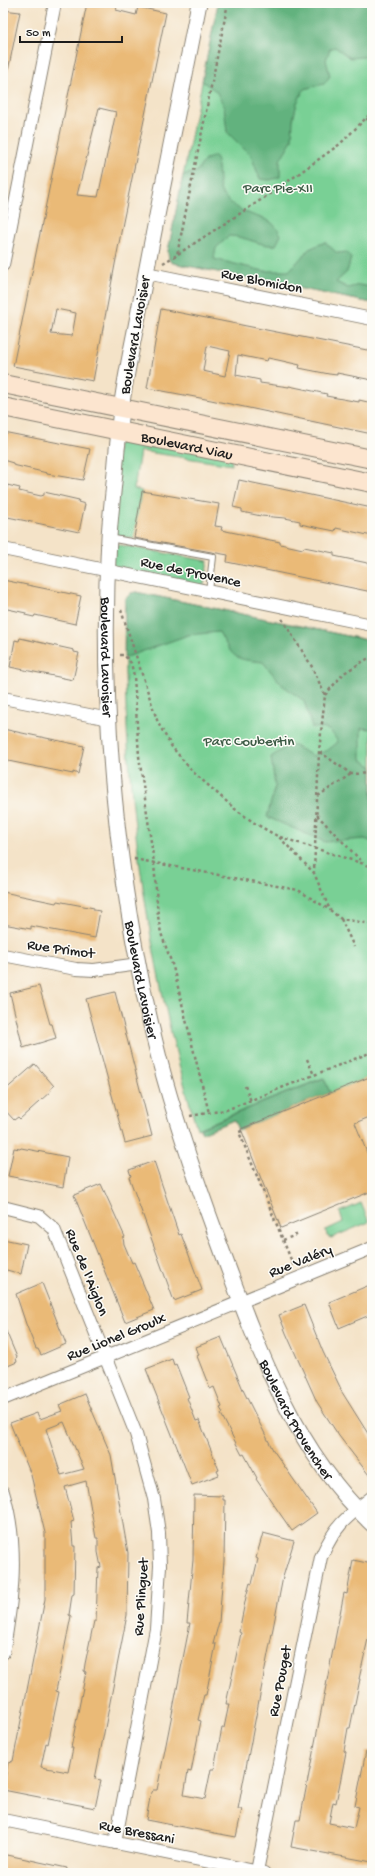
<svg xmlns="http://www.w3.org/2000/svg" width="375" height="1876" viewBox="0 0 375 1876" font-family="'Gochi Hand',sans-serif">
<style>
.green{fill:#79d095;stroke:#4a7658}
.forest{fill:#62b27e;stroke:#3f674d}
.building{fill:#eaba77;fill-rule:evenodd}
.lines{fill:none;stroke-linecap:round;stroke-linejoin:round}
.service-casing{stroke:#888072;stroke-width:8}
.minor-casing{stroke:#888072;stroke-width:14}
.tertiary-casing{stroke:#888072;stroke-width:17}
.secondary-casing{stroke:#888072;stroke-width:20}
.path{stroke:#888072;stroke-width:2.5;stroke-dasharray:3 3;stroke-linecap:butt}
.service{stroke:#fff;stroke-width:6}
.minor{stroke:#fff;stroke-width:12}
.tertiary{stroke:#fff;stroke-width:15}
.secondary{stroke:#fce5cf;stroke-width:18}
.labels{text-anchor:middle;stroke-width:3;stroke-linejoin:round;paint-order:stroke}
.park-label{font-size:15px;fill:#3d5b46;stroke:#fdfcf7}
.street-label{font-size:15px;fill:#1c1c1c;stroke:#fdfcf7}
</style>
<rect width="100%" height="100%" fill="#fdfcf7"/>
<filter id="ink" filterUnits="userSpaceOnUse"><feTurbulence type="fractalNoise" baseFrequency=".025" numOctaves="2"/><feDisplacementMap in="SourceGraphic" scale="8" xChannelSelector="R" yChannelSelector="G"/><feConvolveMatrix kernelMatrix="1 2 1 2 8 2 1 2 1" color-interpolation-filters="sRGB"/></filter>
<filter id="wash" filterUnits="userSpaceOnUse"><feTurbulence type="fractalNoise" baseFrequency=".012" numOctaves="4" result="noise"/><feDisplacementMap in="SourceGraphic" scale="16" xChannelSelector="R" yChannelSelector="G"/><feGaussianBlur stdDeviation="0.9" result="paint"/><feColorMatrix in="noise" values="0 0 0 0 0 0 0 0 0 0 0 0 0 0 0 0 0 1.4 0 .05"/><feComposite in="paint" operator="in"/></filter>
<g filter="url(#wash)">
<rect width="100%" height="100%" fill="#f4e3c8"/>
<path class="green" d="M218,3H372V303L173,263L169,260L168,251Z
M119,431L231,454L232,465L140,451L134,489L142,491L134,539L110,534Z
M109,543L208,561L203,590L108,571Z
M136,592L372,641V1076L330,1093L323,1078L197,1129C145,955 121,780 125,599L131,593Z
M361,1203L369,1222L331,1238L327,1236L326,1230L343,1222L340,1212Z"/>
<path class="forest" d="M218,3H372V56L350,58L335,47L330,49L326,60L330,76L324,84L304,89L297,103L293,120L292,140L280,160V177L270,180L260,179L251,156L227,132L224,106L216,91L202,81Z
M214,156C223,167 214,188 225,197C231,204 240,210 248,213C263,220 273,218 281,235L276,245C261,247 246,236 229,236L216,248L214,259L264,271H289L309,249L325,242L337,253L347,252L351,258L347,272L336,282L348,288L359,285L372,287V303L173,263L169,260L168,251L183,175L196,172L205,160Z
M136,592L372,641V729L361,728V759L372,767V842L365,839L325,842L267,817L275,786L271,757L291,744L313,756L328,750L338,742C330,729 328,727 312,728L304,701L282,685L263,662C233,659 234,659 219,632L188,635L124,658L125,599L131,593Z
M324,1078L330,1093L238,1130L234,1120L202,1133L200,1128Z"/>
<g id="blocks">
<path class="building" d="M87,3H117L116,10L136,15L138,7L166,13L123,222L93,381L13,366ZM99,108L116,112L98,197L77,195ZM56,309L76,313L72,336L51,334Z
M3,10L20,12L8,71H3Z
M161,309L372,351V380L337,373V375L329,374L299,368L300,365L278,360L268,358L267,361L238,355L236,375L260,380V383L289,387V386L327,394L326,396L359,402V400L372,403V434L211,400L147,388ZM207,346L230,351L225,376L203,371Z
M3,432L90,449L83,480L47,474V473L13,465V463L3,460Z
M239,480L372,508V536L336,528L335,531L300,524V521L285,518L261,516L242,512V509L233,507Z
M7,485L20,488L19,491L41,496L44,495V492L79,500L78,502L85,504L79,532L3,516V487L7,488Z
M142,491L219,504L215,526L222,527L221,530L280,542V544L303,549L304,547L334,553V556L372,564V592L227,562L228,555L134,538Z
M3,580L81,596L75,624L35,615L34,617L25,615L26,613L3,608Z
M20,638L74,650V652L79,653L73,680L10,667L15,640L19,641Z
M3,729L84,746L78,774L73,772V774L3,760Z
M3,892L56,903L57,901L94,908V910L100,911L95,938L31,926V929L3,924Z
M39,986L50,1024H52L56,1038L23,1048L10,993Z
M115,992L152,1136L125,1143L86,999Z
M35,1064L54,1086L50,1089L51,1091L40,1101L20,1119L18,1117L14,1120L3,1108V1092Z
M372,1076V1116L355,1123L372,1165V1191L281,1228L241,1129Z
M14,1148L20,1149L21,1148L68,1157L63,1187L8,1176Z
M154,1161L179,1235L181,1234L202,1290L174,1301L129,1177L131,1176L129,1170Z
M101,1184L125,1237L123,1238L124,1244L132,1263L134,1262L154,1310L125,1322L74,1195Z
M3,1239L27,1244L21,1274L3,1269Z
M42,1283L66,1344L41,1355L38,1349H36L26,1324L16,1294Z
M372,1284V1314L339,1328L329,1302Z
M304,1305L323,1352L341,1389H340L372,1440V1479L339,1436L317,1402L286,1333L279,1315Z
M3,1324L17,1357L16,1358L17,1362L3,1368Z
M221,1337L244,1392L273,1450L317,1513L292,1531L256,1479L257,1478L244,1454L242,1455L221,1414L223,1413L220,1408L222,1407L214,1387L210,1389L197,1356L199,1355L196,1347Z
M172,1359L174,1365L176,1364L189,1397L187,1398L196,1421L199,1420L219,1470L217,1471L219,1475L192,1485L146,1369Z
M85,1394L111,1455L128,1553L127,1615L95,1779L101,1780L95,1808L3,1790L8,1763L13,1761L45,1599V1533L31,1475L10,1423L37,1413L40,1419L62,1411L59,1405ZM64,1422L84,1469L61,1475L46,1429ZM86,1481L96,1538H98V1552L101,1567L98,1568L96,1621H94L85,1664L84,1671L86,1672L71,1748H73L68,1772L41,1767L46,1743L48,1744L59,1692L56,1691L71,1616L69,1615L72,1595L74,1594L75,1546H73L71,1522L74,1521L65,1487Z
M194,1495L223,1496V1500H225L224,1561L219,1622L213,1644H216L206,1695H204L198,1720L201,1721L191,1772L188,1771L184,1795L205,1799L211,1769H214L222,1728H224L229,1704H226L241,1633L239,1632L246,1597L250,1583L252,1584L258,1559L256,1558L263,1533L294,1541L283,1577L260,1695L238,1809H242L236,1837L146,1820L151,1792L153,1790H157L190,1623H187L193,1560Z
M353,1560L372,1564V1621L359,1679H360L350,1728H348L344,1751L346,1752L336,1803L333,1802L329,1823L354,1828L359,1807L355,1806L366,1751H372V1862L291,1847L296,1820H300L344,1593L347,1594Z
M3,1854L67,1868L66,1873H3Z"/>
</g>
</g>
<g filter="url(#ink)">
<use href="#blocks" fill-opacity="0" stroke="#888072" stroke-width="1"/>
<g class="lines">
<g class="service-casing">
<path id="service" d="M109,538L213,557L209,591"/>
</g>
<g class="minor-casing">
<path id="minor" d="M3,265L55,3
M146,273L372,319
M3,549L372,625
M3,698L109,719
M3,955L76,969L94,970L139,964
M3,1207L39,1216L54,1229L136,1434L154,1499L159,1533L160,1566L156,1629L115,1843
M3,1399L372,1248
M3,1492C19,1544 13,1599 3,1653
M3,1820L264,1873
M257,1871L321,1557C336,1525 344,1519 372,1497"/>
</g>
<g class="tertiary-casing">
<g id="tertiary">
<path id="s1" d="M199,3C179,107 157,211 138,316C132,347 125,378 121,410C119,423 119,436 117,449C115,478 111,507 109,537C99,707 117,893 159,1058C175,1120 196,1180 218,1240C255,1341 292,1449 372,1524"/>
</g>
</g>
<g class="secondary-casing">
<g id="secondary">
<path d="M3,384L372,459"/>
<path id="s2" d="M3,407L372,483"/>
</g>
</g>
<path class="path" d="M366,119L372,120
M178,254L273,192L340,144L372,112
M163,263L177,255L228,3
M121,610L158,723L172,747L192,771L235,809L256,824L279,837L314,873L330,910L341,919L372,924
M282,619L311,665L325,695L319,752L314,872
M120,655H124L131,663L134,676L139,756L154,863L158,916L161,933L173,967L209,1113
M325,695L344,673L372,656
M320,752L351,774L372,773
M318,796L351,774
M317,815L363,863
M280,837L364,864L372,868
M134,859L298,890L330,910
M341,919L354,947
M307,1059L314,1075
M245,1086L251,1101
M190,1116L226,1110L372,1052
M242,1131L239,1132L294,1267
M283,1240L299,1234"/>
<use href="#service" class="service"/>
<use href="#minor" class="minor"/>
<use href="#tertiary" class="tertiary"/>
<use href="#secondary" class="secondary"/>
</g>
</g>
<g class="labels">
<g class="park-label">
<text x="278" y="192">Parc Pie-XII</text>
<text x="249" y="745">Parc Coubertin</text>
</g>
<g class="street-label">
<text transform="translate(262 280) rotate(11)" y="5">Rue Blomidon</text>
<text transform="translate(134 335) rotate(-80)" y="5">Boulevard Lavoisier</text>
<text dy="5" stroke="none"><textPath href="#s2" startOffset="188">Boulevard Viau</textPath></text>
<text transform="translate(191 571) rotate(12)" y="5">Rue de Provence</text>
<text dy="5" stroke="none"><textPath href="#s1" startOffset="662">Boulevard Lavoisier</textPath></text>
<text transform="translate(61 948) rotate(8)" y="5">Rue Primot</text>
<text dy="5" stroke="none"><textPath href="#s1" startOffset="987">Boulevard Lavoisier</textPath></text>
<text transform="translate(300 1260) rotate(-22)" y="5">Rue Valéry</text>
<text transform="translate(88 1272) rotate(68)" y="5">Rue de l'Aiglon</text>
<text transform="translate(116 1336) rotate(-22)" y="5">Rue Lionel Groulx</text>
<text dy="5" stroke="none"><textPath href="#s1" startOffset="1455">Boulevard Provencher</textPath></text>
<text transform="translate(140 1597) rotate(-86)" y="5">Rue Plinguet</text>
<text transform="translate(279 1681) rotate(-79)" y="5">Rue Pouget</text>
<text transform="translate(137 1831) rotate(11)" y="5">Rue Bressani</text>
</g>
</g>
<rect width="375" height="1876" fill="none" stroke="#fdfcf7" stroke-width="16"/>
<path d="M20 36v6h102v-6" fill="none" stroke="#1c1c1c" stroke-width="2"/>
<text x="26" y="36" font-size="12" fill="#1c1c1c" stroke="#fdfcf7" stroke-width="3" paint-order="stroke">50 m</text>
</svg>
